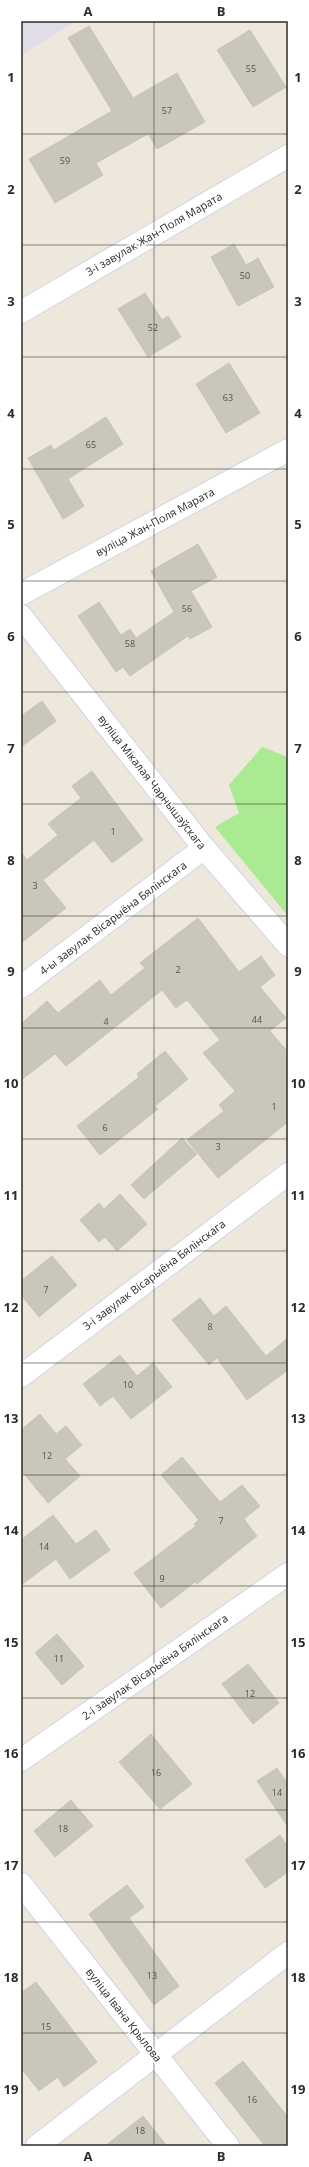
<svg xmlns="http://www.w3.org/2000/svg" width="309" height="2167" viewBox="0 0 309 2167" font-family="'Open Sans',sans-serif">
<style>
.industrial{fill:#e0dde6}
.green{fill:#a9ea93}
.building{fill:#c9c6ba;stroke:#cac4b5}
.lines{fill:none;stroke-linecap:round;stroke-linejoin:round}
.minor-casing{stroke:#d1d3e5;stroke-width:24}
.tertiary-casing{stroke:#d1d3e5;stroke-width:24}
.minor{stroke:#fff;stroke-width:22}
.tertiary{stroke:#fff;stroke-width:22}
.grid{fill:none;stroke:#2b2b2b;stroke-width:1;stroke-opacity:0.55}
.labels{text-anchor:middle;stroke-width:3.5;stroke-linejoin:round;paint-order:stroke}
.number-label{font-size:9px;fill:#52524f}
.street-label{font-size:11px;fill:#2b2b2b;stroke:#fff}
.neatline{fill:none;stroke:#2b2b2b;stroke-width:1.5}
.grid-label{font-size:13px;text-anchor:middle;font-weight:bold;fill:#2b2b2b}
</style>
<rect width="100%" height="100%" fill="#eee8dc"/>
<path class="industrial" d="M21,21H77L21,55Z"/>
<path class="green" d="M262,747L288,757V916L215,827L239,813L229,785Z"/>
<path class="building" d="M89,26L133,98L177,73L205,122L157,149L148,134L96,163L103,175L55,203L29,159L112,111L68,38Z
M250,30L286,87L253,107L217,50Z
M234,244L246,265L258,258L274,287L238,306L211,257Z
M145,293L162,320L168,316L181,337L148,357L118,309Z
M229,363L260,413L226,433L196,384Z
M106,417L123,444L68,479L84,506L63,519L28,458L51,445L54,450Z
M198,544L217,577L191,591L212,627L190,639L188,636L130,676L123,667L116,672L78,616L99,602L121,635L130,629L136,638L174,612L151,571Z
M42,701L56,721L21,747V716Z
M92,771L143,840L112,863L94,840L43,880L66,908L21,943V852L27,860L58,835L48,824L81,798L72,786Z
M198,918L239,972L261,956L275,975L260,987L286,1018L270,1031L288,1052V1122L218,1178L187,1140L224,1111L219,1105L235,1091L203,1053L220,1040L187,1000L176,1008L162,990L66,1066L55,1054L21,1080V1024L47,1001L58,1013L100,980L111,995L145,968L140,963Z
M165,1051L188,1079L155,1106L158,1109L100,1155L77,1126L139,1077L137,1074Z
M182,1138L197,1154L144,1199L131,1185Z
M120,1194L147,1224L117,1251L105,1237L99,1242L80,1220L99,1203L104,1209Z
M52,1256L77,1285L39,1317L21,1295V1281Z
M200,1298L214,1316L226,1306L266,1356L288,1338V1370L247,1400L217,1358L209,1365L172,1320Z
M120,1355L137,1376L153,1363L172,1387L131,1419L113,1396L100,1406L83,1384Z
M40,1414L56,1434L66,1426L82,1445L65,1459L80,1476L48,1503L21,1470V1430Z
M182,1457L220,1502L242,1485L260,1506L244,1519L257,1536L197,1584L195,1582L161,1608L134,1573L196,1526L194,1524L199,1520L161,1475Z
M53,1515L76,1544L96,1530L110,1550L70,1579L56,1559L21,1585V1540Z
M57,1634L84,1666L62,1685L35,1653Z
M248,1664L279,1703L253,1724L222,1684Z
M151,1734L192,1784L160,1809L119,1762Z
M277,1768L288,1784V1827L257,1781Z
M71,1800L93,1826L55,1857L34,1831Z
M280,1835L288,1847V1872L265,1888L245,1860Z
M127,1885L144,1907L129,1918L179,1986L154,2005L89,1914Z
M36,1982L97,2062L64,2087L58,2077L39,2091L21,2068V1993Z
M243,2061L288,2117V2146H265L215,2083Z
M143,2116L167,2146H105Z"/>
<g class="lines">
<g class="minor-casing">
<path id="minor" d="M21,312L288,156
M21,987L204,848
M21,1376L288,1174
M21,1760L288,1574
M37,2146L288,1953"/>
</g>
<g class="tertiary-casing">
<path id="tertiary" d="M21,594L288,450
M21,616L204,848L288,945
M21,1884L228,2146"/>
</g>
<use href="#minor" class="minor"/>
<use href="#tertiary" class="tertiary"/>
</g>
<path class="grid" d="M154,21V2146M21,134H288M21,245H288M21,357H288M21,469H288M21,581H288M21,692H288M21,804H288M21,916H288M21,1028H288M21,1139H288M21,1251H288M21,1363H288M21,1475H288M21,1586H288M21,1698H288M21,1810H288M21,1922H288M21,2033H288"/>
<g class="labels">
<g class="number-label">
<text x="251" y="72">55</text>
<text x="167" y="114">57</text>
<text x="65" y="164">59</text>
<text x="245" y="279">50</text>
<text x="153" y="331">52</text>
<text x="228" y="401">63</text>
<text x="91" y="448">65</text>
<text x="187" y="612">56</text>
<text x="130" y="647">58</text>
<text x="113" y="835">1</text>
<text x="35" y="889">3</text>
<text x="178" y="973">2</text>
<text x="257" y="1023">44</text>
<text x="106" y="1025">4</text>
<text x="274" y="1110">1</text>
<text x="105" y="1131">6</text>
<text x="218" y="1150">3</text>
<text x="46" y="1293">7</text>
<text x="210" y="1330">8</text>
<text x="128" y="1388">10</text>
<text x="47" y="1459">12</text>
<text x="221" y="1524">7</text>
<text x="44" y="1550">14</text>
<text x="162" y="1582">9</text>
<text x="59" y="1662">11</text>
<text x="250" y="1697">12</text>
<text x="156" y="1776">16</text>
<text x="277" y="1796">14</text>
<text x="63" y="1832">18</text>
<text x="152" y="1979">13</text>
<text x="46" y="2030">15</text>
<text x="252" y="2103">16</text>
<text x="140" y="2134">18</text>
</g>
<g class="street-label">
<text transform="translate(154 234) rotate(-30)" y="4">3-і завулак Жан-Поля Марата</text>
<text transform="translate(155 522) rotate(-28)" y="4">вуліца Жан-Поля Марата</text>
<text transform="translate(152 782) rotate(52)" y="4">вуліца Мікалая Чарнышэўскага</text>
<text transform="translate(113 918) rotate(-37)" y="4">4-ы завулак Вісарыёна Бялінскага</text>
<text transform="translate(154 1275) rotate(-37)" y="4">3-і завулак Вісарыёна Бялінскага</text>
<text transform="translate(155 1667) rotate(-35)" y="4">2-і завулак Вісарыёна Бялінскага</text>
<text transform="translate(124 2015) rotate(52)" y="4">вуліца Івана Крылова</text>
</g>
</g>
<rect width="309" height="2167" fill="none" stroke="#ffffff" stroke-width="44"/>
<rect x="22" y="22" width="265" height="2123" class="neatline"/>
<g class="grid-label">
<text x="88" y="16">A</text>
<text x="221" y="16">B</text>
<text x="11" y="82">1</text>
<text x="298" y="82">1</text>
<text x="11" y="194">2</text>
<text x="298" y="194">2</text>
<text x="11" y="306">3</text>
<text x="298" y="306">3</text>
<text x="11" y="418">4</text>
<text x="298" y="418">4</text>
<text x="11" y="529">5</text>
<text x="298" y="529">5</text>
<text x="11" y="641">6</text>
<text x="298" y="641">6</text>
<text x="11" y="753">7</text>
<text x="298" y="753">7</text>
<text x="11" y="865">8</text>
<text x="298" y="865">8</text>
<text x="11" y="976">9</text>
<text x="298" y="976">9</text>
<text x="11" y="1088">10</text>
<text x="298" y="1088">10</text>
<text x="11" y="1200">11</text>
<text x="298" y="1200">11</text>
<text x="11" y="1312">12</text>
<text x="298" y="1312">12</text>
<text x="11" y="1423">13</text>
<text x="298" y="1423">13</text>
<text x="11" y="1535">14</text>
<text x="298" y="1535">14</text>
<text x="11" y="1647">15</text>
<text x="298" y="1647">15</text>
<text x="11" y="1758">16</text>
<text x="298" y="1758">16</text>
<text x="11" y="1870">17</text>
<text x="298" y="1870">17</text>
<text x="11" y="1982">18</text>
<text x="298" y="1982">18</text>
<text x="11" y="2094">19</text>
<text x="298" y="2094">19</text>
<text x="88" y="2161">A</text>
<text x="221" y="2161">B</text>
</g>
</svg>
